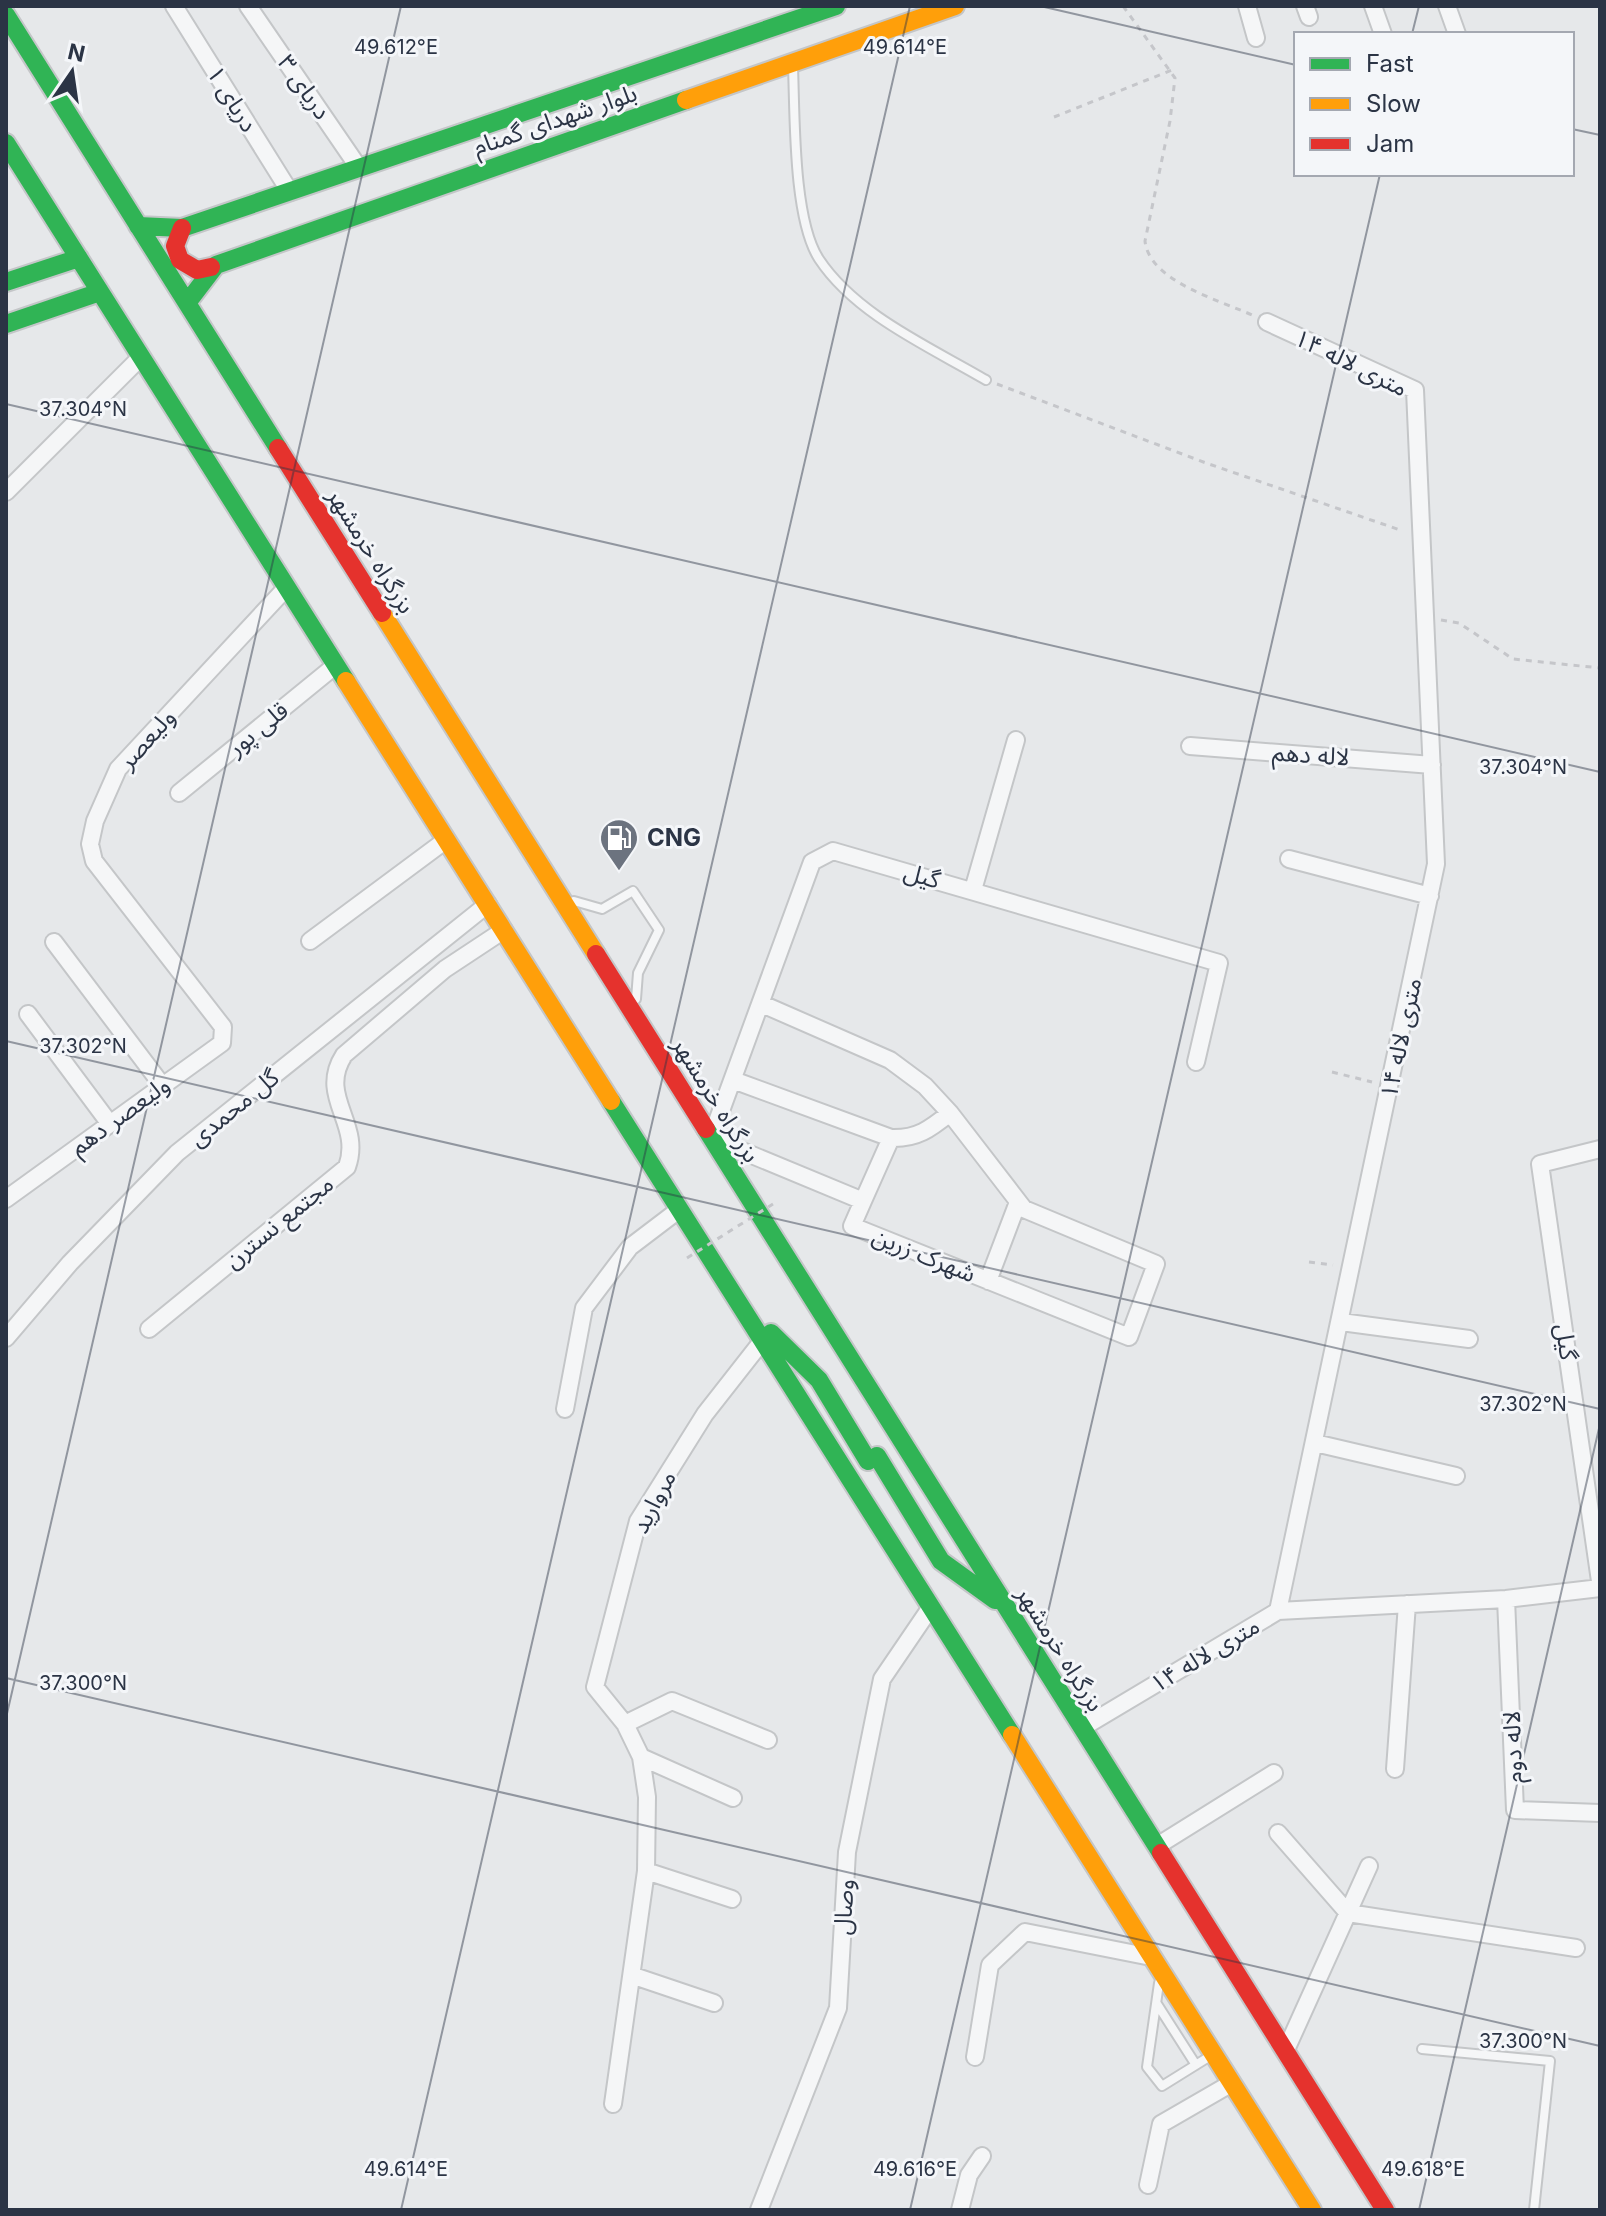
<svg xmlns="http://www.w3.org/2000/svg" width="1606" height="2216" viewBox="0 0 1606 2216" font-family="Inter,'Noto Sans Arabic',sans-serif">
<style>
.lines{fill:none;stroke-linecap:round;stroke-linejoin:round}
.lane-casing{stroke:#c4c6c8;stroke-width:12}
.street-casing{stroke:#c4c6c8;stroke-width:20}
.fast-casing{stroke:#c4c6c8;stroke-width:22}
.slow-casing{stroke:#c4c6c8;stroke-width:22}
.jam-casing{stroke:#c4c6c8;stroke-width:22}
.path{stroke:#c5c6ca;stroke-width:3;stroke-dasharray:6 6;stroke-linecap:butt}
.lane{stroke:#f5f6f7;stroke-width:8}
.street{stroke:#f5f6f7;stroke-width:16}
.fast{stroke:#30b455;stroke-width:18}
.slow{stroke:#ff9f0a;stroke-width:18}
.jam{stroke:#e5322d;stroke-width:18}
.path-bridge{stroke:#c5c6ca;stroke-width:3;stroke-dasharray:6 6;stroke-linecap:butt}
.ticks{fill:none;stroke:#2b3445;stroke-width:2;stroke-opacity:0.45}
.labels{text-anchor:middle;stroke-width:6;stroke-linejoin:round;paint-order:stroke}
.street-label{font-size:24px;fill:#2b3445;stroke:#f4f6f9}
.poi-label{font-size:24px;font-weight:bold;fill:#2b3445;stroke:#f4f6f9;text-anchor:start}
.ticks-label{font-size:20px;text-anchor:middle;fill:#2b3445;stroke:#f4f6f9;stroke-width:6;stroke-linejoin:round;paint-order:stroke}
</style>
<rect width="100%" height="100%" fill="#e6e8ea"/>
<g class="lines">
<g class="lane-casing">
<path id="lane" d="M793,67C795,116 793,219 819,259C856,315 930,347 986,380
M574,901L602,909L633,891L659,930L638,973L636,999
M1159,1983L1147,2067L1162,2086L1207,2058
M1157,2004L1196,2065
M1422,2049L1550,2061L1534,2210"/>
</g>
<g class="street-casing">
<path id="street" d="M174,6L290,192
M248,6L359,168
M1247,6L1256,38
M1305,6L1309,17
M1373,6L1383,34
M1447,6L1457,34
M6,492L141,357
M1190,746L1432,765
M179,793L336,665
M1289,859L1430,896
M973,890L1016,740
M310,941L446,840
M54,942L162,1085
M762,1004L890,1060L925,1086L950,1113L1024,1209L1156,1264L1129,1337L852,1226L863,1201L711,1138L812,862L833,851L1219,963L1196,1062
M28,1014L110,1124
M733,1080L891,1138C917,1139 930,1129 950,1113
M1600,1149L1540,1164L1600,1581
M6,1199L222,1043L223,1027L94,861L90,844L95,821L118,769L287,587
M863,1201L891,1138
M988,1281L1018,1202
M1341,1322L1469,1339
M149,1329L347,1167C363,1123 317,1097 344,1055L445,969L504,930
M6,1338L70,1263L177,1153L488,904
M565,1409L584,1308L630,1247L680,1209
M1315,1443L1456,1476
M1506,1599L1515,1810L1600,1813
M1278,1611L1506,1599L1600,1588
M625,1724L672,1701L768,1740
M1082,1728L1278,1611L1436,864L1415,390L1267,322
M641,1757L733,1798
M1395,1769L1407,1604
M1278,1833L1348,1913L1576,1948
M1157,1846L1274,1773
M646,1871L732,1899
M634,1976L714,2003
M1285,2052L1369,1866
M975,2057L990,1965L1025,1932L1151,1957
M613,2104L646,1871L647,1797L641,1757L625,1724L595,1687L638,1521L705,1414L763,1340
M1148,2185L1161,2124L1232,2083
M759,2210L838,2008L847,1852L882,1679L931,1607
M960,2210L969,2175L982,2156"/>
</g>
<g class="fast-casing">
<path id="fast" d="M6,15L278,448
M6,143L346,681
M138,226L182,228L836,6
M6,282L79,258
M187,303L216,265L686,100
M6,324L100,292
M611,1101L1012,1735
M706,1129L1161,1853
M771,1333L819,1380L868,1461
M877,1456L941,1561L995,1600"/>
</g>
<g class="slow-casing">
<path id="slow" d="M686,100L955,6
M382,613L596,954
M346,681L611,1101
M1012,1735L1312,2210"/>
</g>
<g class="jam-casing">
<path id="jam" d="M182,228L175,246L180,260L197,270L211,267
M278,448L382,613
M596,954L706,1129
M1161,1853L1385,2210"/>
</g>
<path class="path" d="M1123,6L1175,78L1170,121L1145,241C1149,281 1219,300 1252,315
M1054,117L1172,70
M997,384L1206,463L1403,531
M1441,620L1459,623L1513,659L1600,668
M1332,1072L1372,1082
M1309,1262L1333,1265"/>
<use href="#lane" class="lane"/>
<use href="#street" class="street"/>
<use href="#fast" class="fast"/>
<use href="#slow" class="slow"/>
<use href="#jam" class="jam"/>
<path class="path-bridge" d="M687,1258L773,1204"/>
</g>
<path class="ticks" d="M1040,6L1296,65M1412,34L1419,6M1572,129L1600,135M6,404L1600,772M6,1041L1600,1409M6,1678L1600,2046M6,1718L401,6M401,2210L910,6M910,2210L1380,174M1419,2210L1600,1424"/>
<defs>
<g id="fuel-pin" transform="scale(2)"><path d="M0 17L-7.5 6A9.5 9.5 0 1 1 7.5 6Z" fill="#6c737f" stroke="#f4f6f9"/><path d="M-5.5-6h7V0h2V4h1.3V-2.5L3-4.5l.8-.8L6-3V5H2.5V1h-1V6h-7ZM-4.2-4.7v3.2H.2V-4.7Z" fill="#fff"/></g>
</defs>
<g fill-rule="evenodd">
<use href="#fuel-pin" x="619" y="838"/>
</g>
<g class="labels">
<g class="street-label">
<text transform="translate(304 87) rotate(55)" y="8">دریای ۳</text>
<text transform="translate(232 99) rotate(58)" y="8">دریای ۱</text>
<text transform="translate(555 120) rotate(-19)" y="8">بلوار شهدای گمنام</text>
<text transform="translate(1351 363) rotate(26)" y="8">۱۴ متری لاله</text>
<text transform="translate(371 551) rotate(58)" y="8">بزرگراه خرمشهر</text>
<text transform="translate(258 729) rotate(-39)" y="8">قلی پور</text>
<text transform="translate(147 739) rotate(-48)" y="8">ولیعصر</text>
<text transform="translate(1311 755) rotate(4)" y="8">لاله دهم</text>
<text transform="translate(922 876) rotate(16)" y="8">گیل</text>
<text transform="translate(1401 1038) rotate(-78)" y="8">۱۴ متری لاله</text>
<text transform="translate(716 1100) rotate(58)" y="8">بزرگراه خرمشهر</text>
<text transform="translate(234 1108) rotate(-39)" y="8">گل محمدی</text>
<text transform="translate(120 1116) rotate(-36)" y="8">ولیعصر دهم</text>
<text transform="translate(279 1222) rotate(-39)" y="8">مجتمع نسترن</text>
<text transform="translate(924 1255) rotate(22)" y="8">شهرک زرین</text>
<text transform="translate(1566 1342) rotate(82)" y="8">گیل</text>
<text transform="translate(654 1502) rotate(-62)" y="8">مروارید</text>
<text transform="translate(1060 1649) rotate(58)" y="8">بزرگراه خرمشهر</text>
<text transform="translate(1205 1655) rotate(-31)" y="8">۱۴ متری لاله</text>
<text transform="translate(1513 1747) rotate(-92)" y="8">لاله دوم</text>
<text transform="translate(844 1907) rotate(-87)" y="8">وصال</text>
</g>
<g class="poi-label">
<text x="647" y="846">CNG</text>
</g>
</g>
<g class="ticks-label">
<text x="396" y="54">49.612°E</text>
<text x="905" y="54">49.614°E</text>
<text x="83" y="416">37.304°N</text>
<text x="1523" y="774">37.304°N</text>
<text x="83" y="1053">37.302°N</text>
<text x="1523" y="1411">37.302°N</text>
<text x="83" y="1690">37.300°N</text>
<text x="1523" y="2048">37.300°N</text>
<text x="406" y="2176">49.614°E</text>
<text x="915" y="2176">49.616°E</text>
<text x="1423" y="2176">49.618°E</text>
</g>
<rect width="1606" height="2216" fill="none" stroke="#2b3445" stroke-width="16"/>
<rect x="1294" y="32" width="280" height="144" fill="#f4f6f9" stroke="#a4a8b1" stroke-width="2"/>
<rect x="1310" y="58" width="40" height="12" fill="#30b455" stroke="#a4a8b1" stroke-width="2"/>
<text x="1366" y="72" font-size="24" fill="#2b3445">Fast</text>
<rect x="1310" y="98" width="40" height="12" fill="#ff9f0a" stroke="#a4a8b1" stroke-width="2"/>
<text x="1366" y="112" font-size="24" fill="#2b3445">Slow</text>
<rect x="1310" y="138" width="40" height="12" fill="#e5322d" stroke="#a4a8b1" stroke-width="2"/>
<text x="1366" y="152" font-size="24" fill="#2b3445">Jam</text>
<g transform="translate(72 72) rotate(13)" stroke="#f4f6f9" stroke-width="6" paint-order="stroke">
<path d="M0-6L14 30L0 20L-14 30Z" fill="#2b3445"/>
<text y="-12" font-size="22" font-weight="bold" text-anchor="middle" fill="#2b3445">N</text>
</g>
</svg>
